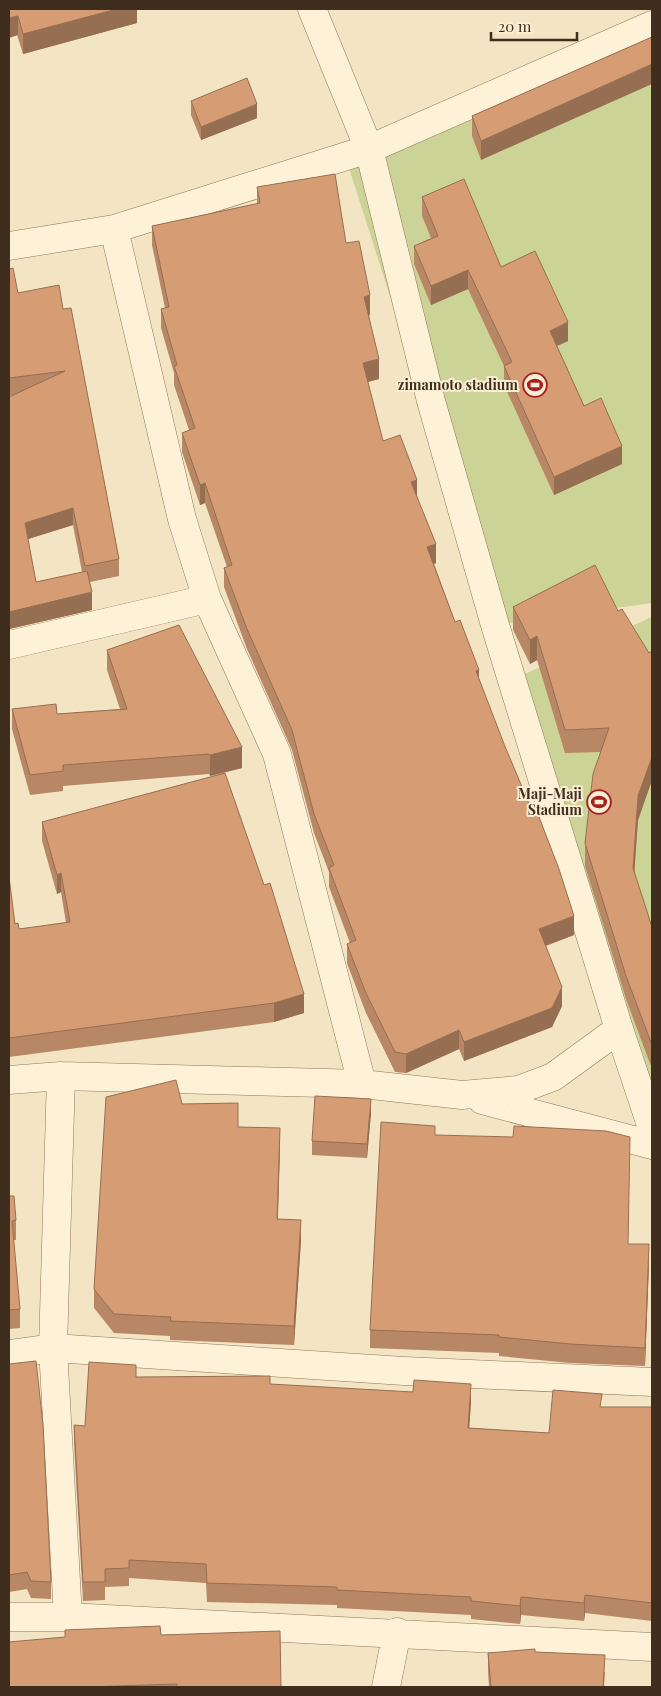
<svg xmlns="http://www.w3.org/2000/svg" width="661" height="1696" viewBox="0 0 661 1696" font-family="'Playfair Display',serif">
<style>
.green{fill:#ccd396}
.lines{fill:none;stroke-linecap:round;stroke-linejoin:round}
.minor-casing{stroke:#917657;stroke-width:29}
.minor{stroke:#fdf2d8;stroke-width:28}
.wall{fill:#b88765;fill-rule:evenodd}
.shaded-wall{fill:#966e52}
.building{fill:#d69d75;stroke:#966e52}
.labels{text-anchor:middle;stroke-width:4;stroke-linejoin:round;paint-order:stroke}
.poi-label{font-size:14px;font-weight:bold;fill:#3f2d1d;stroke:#faefd4;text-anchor:end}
</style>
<rect width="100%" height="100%" fill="#f3e5c3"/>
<path class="green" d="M652,47V603L495,625L349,168Z
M652,617V1114L500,685Z"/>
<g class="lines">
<g class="minor-casing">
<path id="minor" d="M312,9L369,149L431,401L495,625L619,1029L652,1128
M114,229L182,519L207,599L277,754L362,1084
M9,246L114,229L369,149L652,25
M9,645L207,599
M61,1076L53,1348L68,1617
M9,1080L61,1076L362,1084L462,1095L518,1090L553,1077L619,1029
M482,1100L652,1145
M9,1354L53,1348L404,1371L652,1382
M9,1617H68L652,1647
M386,1687L397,1632"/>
</g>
<use href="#minor" class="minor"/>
</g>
<path class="wall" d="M9,9H137V23L23,54Z
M652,37L481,160L472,136V116Z
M191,101L257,118L201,140L191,115Z
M257,187L346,243L370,315H369L379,379L368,382L383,441L417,496L436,563L434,564L455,622L479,679L574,935L546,946L562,1006L552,1027L464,1061L459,1049L406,1073L395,1072L366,1013L348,966L347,963V944L350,943L329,887V872L314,833L292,750L247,649L224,587V568L227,567L205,503L200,505L182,452V433L189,430L174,385V373L161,328V309L165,308L152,245V226L257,204Z
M422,197L501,267L568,341L557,346L584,406L622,464L554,495L504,385V366L468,289L431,305L414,264V246L431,238L422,216Z
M9,269L18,293L63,309L119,559V576L90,582L92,610L9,629V397L13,395L9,396ZM73,525L82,572L36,582L28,539Z
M513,607L618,611L649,653L652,651V780L638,820L634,872L652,927V1069L626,999L585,866V843L601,752L565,753L537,660L530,664L513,630Z
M107,650L242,768L210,776L209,774L63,786V791L30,795L12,729V709L57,714L120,709L107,670Z
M42,822L304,1013L274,1022L9,1057V877L15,924L19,929L66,923L61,892L57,894L42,841Z
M182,1104L238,1127L280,1147L278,1219L301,1240L294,1345L170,1340V1336L114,1333L94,1308V1289Z
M371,1113L367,1158L312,1155V1141Z
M435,1135L628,1244L649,1263L645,1366L570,1363L499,1356V1353L370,1348V1330Z
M9,1196L16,1220V1240H13L20,1309V1328L9,1329Z
M9,1364L51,1582V1599L31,1598L27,1589L9,1592Z
M136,1377L270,1384L471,1402L469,1428L549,1433L602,1407H652V1621L585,1613L584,1621L521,1615L520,1624L471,1619V1615L337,1608V1605L207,1602L206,1583L129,1578V1586L105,1587V1600L83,1601L74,1443V1425L85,1426Z
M161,1635L281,1687H9Z
M535,1652L605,1672L604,1687H489L488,1671V1653Z"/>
<path class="shaded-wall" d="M117,9H137V23L23,54V34Z
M18,16V35L9,38V18Z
M652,64V84L481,160V141Z
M257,104V118L201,140V127Z
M468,270V289L431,305V286Z
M370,295V315L364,316V297Z
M568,322V341L550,349V331Z
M379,359V379L363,383V363Z
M622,446V464L554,495V477Z
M417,480V500L411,482Z
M205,483V503L200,505V485Z
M73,508V525L25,540V523Z
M436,544V563L427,567V547Z
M92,592V610L9,629V612Z
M537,636V660L530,664V640Z
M479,670V690L476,671Z
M242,747V768L210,776V755Z
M652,757V780L638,820L633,892V868L638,796Z
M61,873V892L57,894V875Z
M574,916V935L539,948V929Z
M562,987V1006L552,1027L464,1061V1042Z
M304,994V1013L274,1022V1003Z
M459,1030V1049L406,1073V1054Z
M371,1099V1113L367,1158V1144Z
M280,1128V1147L277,1238V1219Z
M301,1220V1240L294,1345V1326Z
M649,1244V1263L645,1366V1348Z
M471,1384V1402L468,1446V1428Z
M585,1595V1613L584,1621V1603Z
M521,1597V1615L520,1624V1606Z"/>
<path class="building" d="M9,9H117L23,34L18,16L9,18Z
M652,37V64L481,141L472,116Z
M247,78L257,104L201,127L191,101Z
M335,174L346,243L359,241L370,295L364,297L379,359L363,363L383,441L400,435L417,480L411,482L436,544L427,547L455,622L460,620L479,670L476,671L504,744L530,806L534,804L559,869L574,916L539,929L562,987L552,1008L464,1042L459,1030L406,1054L395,1052L366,993L348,947L347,944L356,940L329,868L334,865L314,814L292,730L247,629L224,568L232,565L205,483L200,485L182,433L195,428L174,366L177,365L161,309L169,307L152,226L260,203L257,187Z
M464,179L501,267L535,251L568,322L550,331L584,406L601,398L622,446L554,477L504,366L512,362L468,270L431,286L414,246L438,236L422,197Z
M13,268L18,293L59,285L63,309L71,308L119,559L85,566L73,508L25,523L36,582L87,571L92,592L9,612V397L65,371L9,378V269Z
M595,565L618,611L622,609L649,653L652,651V757L638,796L633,868L652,927V1045L626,976L585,843L593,774L609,728L565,730L537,636L530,640L513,607Z
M179,625L242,747L210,755L209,754L63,765V771L30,775L12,709L56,704L57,714L127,709L107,650Z
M225,773L264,885L270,883L304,994L274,1003L9,1038V877L15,924L18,923L19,929L70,922L61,873L57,875L42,822Z
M176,1080L182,1104L238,1103V1127L280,1128L277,1219L301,1220L294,1326L170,1321L171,1317L114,1314L94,1289L106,1097Z
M315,1096L371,1099L367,1144L312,1141Z
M381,1122L435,1126V1135L513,1137L514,1126L606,1131L630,1137L628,1244H649L645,1348L570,1344L499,1337V1335L370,1330Z
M9,1196H14L16,1220L12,1221L20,1309L9,1310Z
M36,1361L43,1425L51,1582L31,1581L27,1572L9,1575V1364Z
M89,1362L136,1365V1377L270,1376V1384L413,1392L414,1380L471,1384L468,1428L549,1433L553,1390L602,1394L600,1407H652V1603L585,1595L584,1603L521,1597L520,1606L471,1601V1597L337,1590V1587L207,1583L206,1564L129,1560V1568L105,1569V1582H83L74,1425L85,1426Z
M160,1626L161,1635L280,1631L281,1687H177V1684L86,1687H9V1642L65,1637V1630Z
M535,1649V1652L605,1655L603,1687H491L488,1653Z"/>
<defs>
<g id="stadium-ring" transform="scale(1.25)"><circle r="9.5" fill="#faefd4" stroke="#a72021" stroke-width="1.5"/><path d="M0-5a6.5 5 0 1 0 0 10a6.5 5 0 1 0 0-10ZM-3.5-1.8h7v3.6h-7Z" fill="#a72021"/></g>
</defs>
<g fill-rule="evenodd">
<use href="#stadium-ring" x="535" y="385"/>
<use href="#stadium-ring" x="599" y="802"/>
</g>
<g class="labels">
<g class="poi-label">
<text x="518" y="390">zimamoto stadium</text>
<text x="582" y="799">Maji-Maji<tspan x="582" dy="16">Stadium</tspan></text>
</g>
</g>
<rect width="661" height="1696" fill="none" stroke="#3f2d1d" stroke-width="20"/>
<path d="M491 32v8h86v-8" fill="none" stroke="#3f2d1d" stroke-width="2.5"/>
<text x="498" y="32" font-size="15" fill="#3f2d1d" stroke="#faefd4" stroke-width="4" paint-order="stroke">20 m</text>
</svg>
